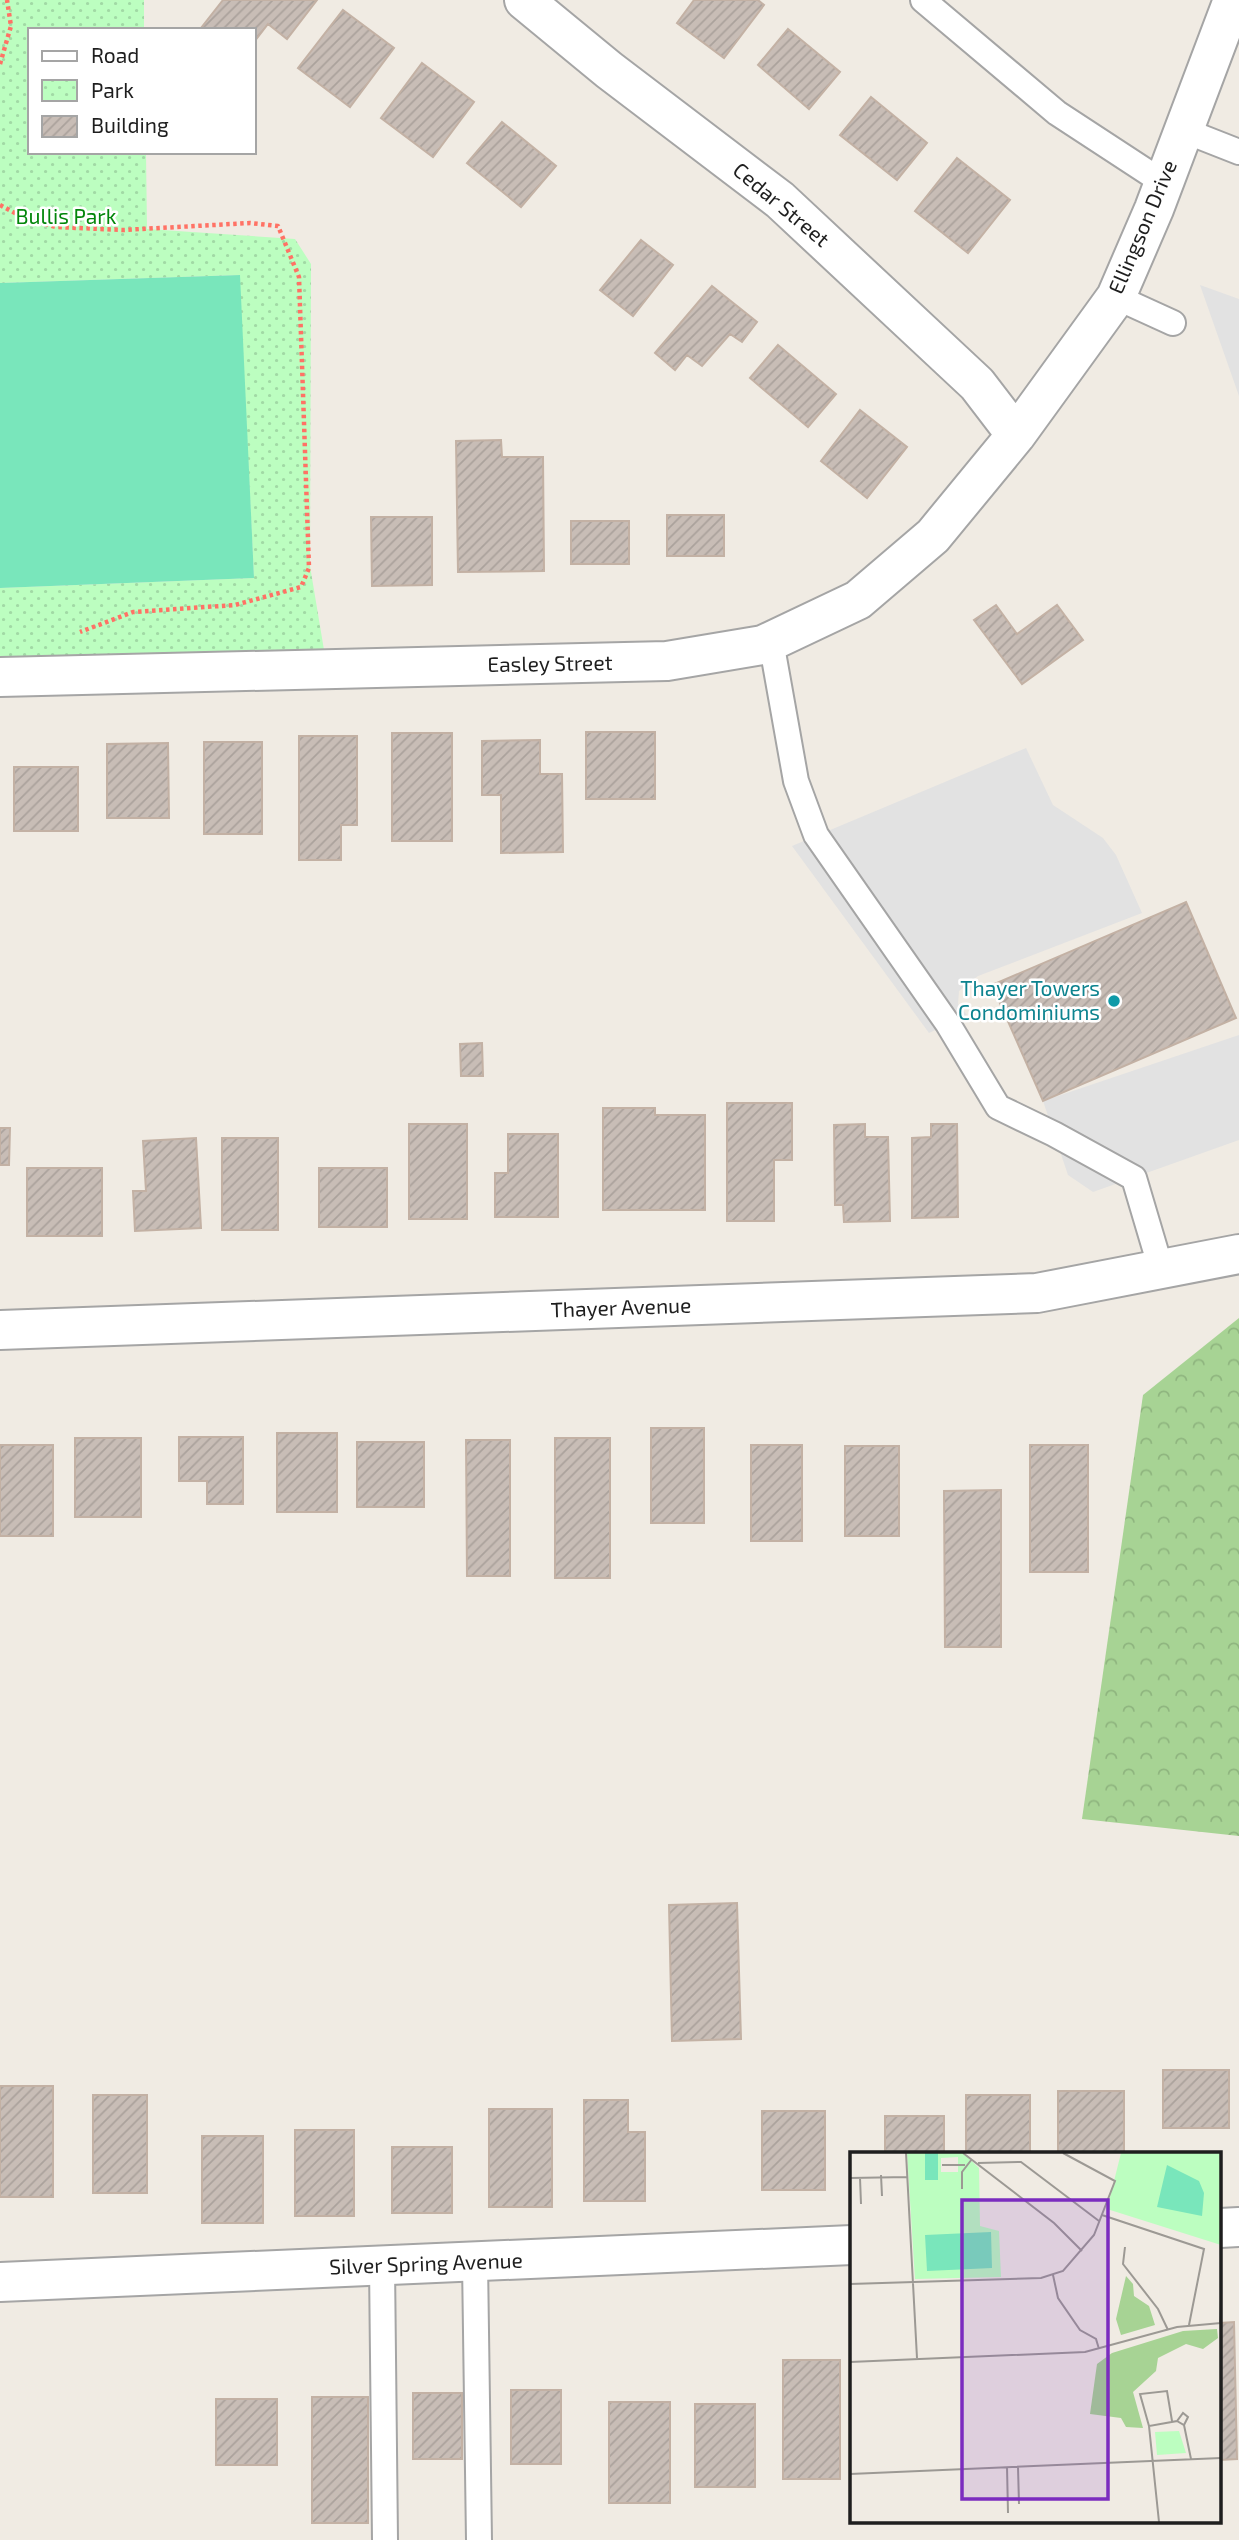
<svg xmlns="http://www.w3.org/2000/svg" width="1239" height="2540" viewBox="0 0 1239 2540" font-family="'Exo 2',sans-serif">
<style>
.forest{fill:url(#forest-crowns)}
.park{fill:url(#park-dots)}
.pitch{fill:#79e6bb}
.parking{fill:#e2e2e2}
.building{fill:url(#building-hatch);stroke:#c3b1a4;stroke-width:2}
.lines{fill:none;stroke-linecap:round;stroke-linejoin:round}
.service-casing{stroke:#a5a5a5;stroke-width:28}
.minor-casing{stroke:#a5a5a5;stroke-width:42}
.path{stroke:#ff7265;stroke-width:4.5;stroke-dasharray:3.5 3.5;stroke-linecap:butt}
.service{stroke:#fff;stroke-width:24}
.minor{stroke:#fff;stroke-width:38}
.culture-dot{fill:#0f9aa8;stroke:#fff;stroke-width:2.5}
.labels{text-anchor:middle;stroke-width:5;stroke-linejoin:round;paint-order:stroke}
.street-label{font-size:21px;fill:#1e1e1e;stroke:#fff}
.park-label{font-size:21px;fill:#02860a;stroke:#fff}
.culture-label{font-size:21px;fill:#0d838f;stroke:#fff;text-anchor:end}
.inset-road{fill:none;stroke:#9c9994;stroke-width:2}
.view{fill:#7b2cbf;fill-opacity:0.15;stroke:#7b2cbf;stroke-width:3.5}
.inset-edge{fill:none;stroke:#1e1e1e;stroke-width:3.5}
</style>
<defs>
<pattern id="forest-crowns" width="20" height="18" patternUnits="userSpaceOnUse" patternTransform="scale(1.75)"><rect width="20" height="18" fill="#a7d394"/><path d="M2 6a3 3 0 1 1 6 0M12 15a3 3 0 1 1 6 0" fill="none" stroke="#8fb57f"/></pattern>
<pattern id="park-dots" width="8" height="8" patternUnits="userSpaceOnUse" patternTransform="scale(1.75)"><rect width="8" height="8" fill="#bcfec0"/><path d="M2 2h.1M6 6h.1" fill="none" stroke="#a1d9a5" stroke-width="1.8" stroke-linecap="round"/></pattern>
<pattern id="building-hatch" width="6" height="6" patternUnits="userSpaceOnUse" patternTransform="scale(1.75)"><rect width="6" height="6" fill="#c8bdb6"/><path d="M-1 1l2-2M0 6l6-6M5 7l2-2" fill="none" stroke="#aba29c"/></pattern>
</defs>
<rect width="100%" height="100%" fill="#f0ebe3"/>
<path class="forest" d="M1239,1318V1836L1082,1819L1143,1395Z"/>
<path class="park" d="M0,0H144V30H30V152H146L147,229L295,239L311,264L310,566L325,656L0,669V588L254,578L239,275L0,283Z"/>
<path class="pitch" d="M240,275L254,578L0,588V283Z"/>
<path class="parking" d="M1200,285L1239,299V396Z
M1026,748L1053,805L1103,838L1116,855L1142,913L978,976L959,991L958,1004L967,1015L929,1033L792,846Z
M1239,1035V1140L1093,1192L1068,1175L1043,1101Z"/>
<path class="building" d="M223,0H317L287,39L268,24L254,42V30H204L201,28Z
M694,0H758L764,5L724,58L677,23Z
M343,10L394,48L350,107L298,68Z
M788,29L840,72L809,109L758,65Z
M422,63L474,102L433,157L381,118Z
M871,97L927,143L897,180L840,135Z
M502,122L556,166L521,207L467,163Z
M957,158L1010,200L968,253L915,211Z
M641,240L673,265L633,316L600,290Z
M712,286L757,322L742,342L730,334L702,366L687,355L675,370L655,353Z
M778,345L836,394L808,427L750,378Z
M860,410L907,447L867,498L821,461Z
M501,440L502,457H543L544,571L458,572L456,441Z
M667,515H724V556H667Z
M371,517H432V585L372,586Z
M571,521H629V564H571Z
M996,605L1017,634L1057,605L1083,640L1022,684L974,620Z
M586,732H655V799H586Z
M392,733H452V841H392Z
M299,736H357V825H341V860H299Z
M540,740V774H562L563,852L501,853V795H482V741Z
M204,742H262V834H204Z
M168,743L169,818H107V744Z
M14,767H78V831H14Z
M1186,902L1236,1018L1043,1101L992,985Z
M482,1043L483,1076H461L460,1044Z
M727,1103H792V1160H774V1221H727Z
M603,1108H655V1115H705V1210H603Z
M409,1124H467V1219H409Z
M865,1124V1137H888L890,1221L844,1222L843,1205H835L834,1125Z
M931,1124H957L958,1217L912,1218V1138L931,1137Z
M0,1128H10L9,1165H0Z
M508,1134H558V1217H495V1173H508Z
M196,1138L201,1228L135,1231L133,1191H146L143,1141Z
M222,1138H278V1230H222Z
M27,1168H102V1236H27Z
M319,1168H387V1227H319Z
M651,1428H704V1523H651Z
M277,1433H337V1512H277Z
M179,1437H243V1504H207V1481H179Z
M75,1438H141V1517H75Z
M555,1438H610V1578H555Z
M466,1440H510V1576H467Z
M357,1442H424V1507H357Z
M0,1445H53V1536H0Z
M751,1445H802V1541H751Z
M1030,1445H1088V1572H1030Z
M845,1446H899V1536H845Z
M1001,1490V1647H945L944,1491Z
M737,1903L741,2039L672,2041L669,1905Z
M1163,2070H1229V2128H1163Z
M0,2086H53V2197H0Z
M1058,2091H1124V2153H1058Z
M93,2095H147V2193H93Z
M966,2095H1030V2153H966Z
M584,2100H628V2132H645V2201H584Z
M489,2109H552V2207H489Z
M762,2111H825V2190H762Z
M885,2116H944V2153H885Z
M295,2130H354V2216H295Z
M202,2136H263V2223H202Z
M392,2147H452V2213H392Z
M1234,2322L1237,2459L1220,2460V2323Z
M783,2360H840V2479H783Z
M511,2390H561V2464H511Z
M413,2393H462V2459H413Z
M312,2397H368V2523H312Z
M216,2399H277V2465H216Z
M609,2402H670V2503H609Z
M695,2404H755V2487H695Z"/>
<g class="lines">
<g class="service-casing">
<path id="service" d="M923,0L1057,113L1164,183
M1183,130L1239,152
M1116,297L1173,323
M771,641L796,781L816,835L948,1024L998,1107L1054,1134L1134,1178L1161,1269
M475,2262L479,2540
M382,2265L385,2540"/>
</g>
<g class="minor-casing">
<path id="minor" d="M524,0L609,70L780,200L977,384L1016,435
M0,677L667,661L763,645L858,600L933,536L1016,435L1116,297L1154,209L1233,0
M0,1330L1037,1293L1239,1254
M1220,2228L1239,2227
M0,2282L852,2245"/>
</g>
<path class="path" d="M0,64L11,26L7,0
M0,205L26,219L56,227L123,230L250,223L278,226L299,277L309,568L301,587L235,605L133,612L80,632"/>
<use href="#service" class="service"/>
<use href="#minor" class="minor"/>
</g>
<circle class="culture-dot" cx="1114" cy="1001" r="7"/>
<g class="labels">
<g class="street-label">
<text transform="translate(781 205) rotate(40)" y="7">Cedar Street</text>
<text transform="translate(1143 227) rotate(-67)" y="7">Ellingson Drive</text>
<text transform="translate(550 664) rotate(-1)" y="7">Easley Street</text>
<text transform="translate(621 1308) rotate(-2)" y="7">Thayer Avenue</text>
<text transform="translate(426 2264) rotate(-2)" y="7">Silver Spring Avenue</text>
</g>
<g class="park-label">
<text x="66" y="224">Bullis Park</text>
</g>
<g class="culture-label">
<text x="1100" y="996">Thayer Towers<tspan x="1100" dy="24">Condominiums</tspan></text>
</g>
</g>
<g transform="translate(850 2152)">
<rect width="371" height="371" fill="#f0ebe3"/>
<path d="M276,124L283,132L284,144L299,154L305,173L271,183L266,167ZM367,177L368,186L353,197L336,192L308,206L306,219L283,240L293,276L276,275L271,266L240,262L247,212L262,201L333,179Z" fill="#a7d394"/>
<path d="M57,1H79H75L88,27V1H113L129,16L130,74L149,79L151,125L65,127ZM108,5V20H91V6ZM271,1H371V93L257,57ZM329,279L336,301L307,303L305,280Z" fill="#bcfec0" fill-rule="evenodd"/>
<path d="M75,1H88V28H75ZM317,13L349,29L354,41L352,64L307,55ZM141,80L142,116L77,119L75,83Z" fill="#79e6bb"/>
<path class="inset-road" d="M56,1L67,206M113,1L204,71L232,99M128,11L171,10L249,69M92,13H115M31,23L32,44M0,26L58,25M10,26L11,52M112,37V20L122,7M252,63L354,97L339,173M275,95L273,112L308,157L318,178M203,123L208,146L230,178L246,187L249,197M0,132L191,126L213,119L244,83L265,29L213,1M370,171L371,148M0,210L235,200L327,175L371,171M334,273L341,307M299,274L290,242L317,239L322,269M157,315L158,361M168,315L169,352M0,322L371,306M309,370L299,274L327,269L333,261L338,265L334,273L327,269"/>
<path class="view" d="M112,48H258V347H112Z"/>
<rect width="371" height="371" class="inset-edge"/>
</g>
<rect x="28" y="28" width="228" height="126" fill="#ffffff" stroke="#a5a5a5" stroke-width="2"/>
<rect x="42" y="51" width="35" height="10" fill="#ffffff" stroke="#a5a5a5" stroke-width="2"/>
<text x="91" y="63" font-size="21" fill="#1e1e1e">Road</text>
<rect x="42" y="80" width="35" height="21" fill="url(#park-dots)" stroke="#a5a5a5" stroke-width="2"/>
<text x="91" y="98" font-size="21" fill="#1e1e1e">Park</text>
<rect x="42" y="116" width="35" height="21" fill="url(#building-hatch)" stroke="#a5a5a5" stroke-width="2"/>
<text x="91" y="133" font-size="21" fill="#1e1e1e">Building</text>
</svg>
